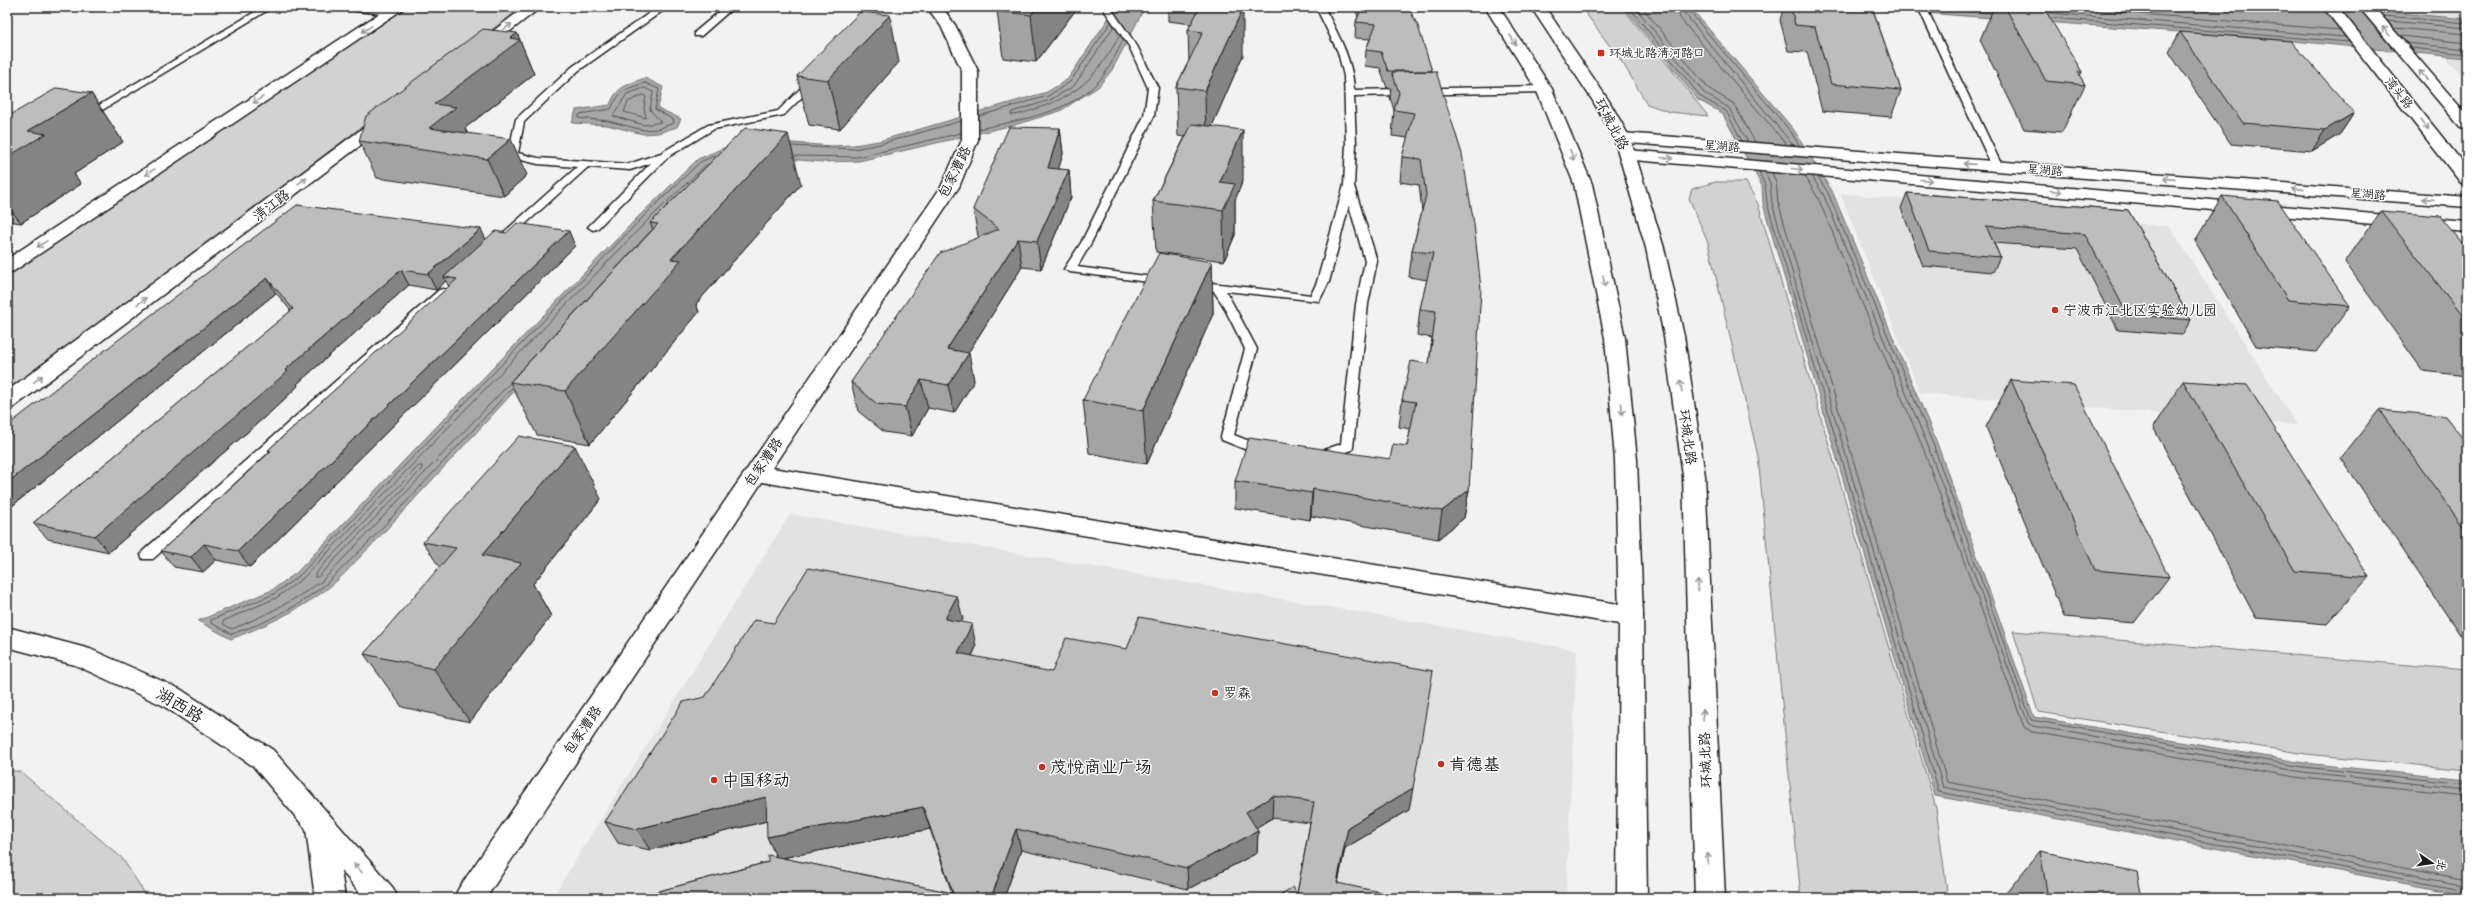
<svg xmlns="http://www.w3.org/2000/svg" width="2474" height="905" viewBox="0 0 2474 905" font-family="'Balsamiq Sans','LXGW WenKai TC',sans-serif">
<style>
.built{fill:#e2e2e2}
.green{fill:#d2d2d2;stroke:#777}
.water{fill:#a8a8a8;stroke:#707070}
.lines{fill:none;stroke-linecap:round;stroke-linejoin:round}
.shore{stroke:#545454;stroke-width:1}
.service-casing{stroke:#1c1c1c;stroke-width:3}
.tertiary-casing{stroke:#1c1c1c;stroke-width:3}
.secondary-casing{stroke:#1c1c1c;stroke-width:3}
.primary-casing{stroke:#1c1c1c;stroke-width:3}
.service{fill:#fff;fill-rule:evenodd}
.tertiary{fill:#fff;fill-rule:evenodd}
.secondary{fill:#fff;fill-rule:evenodd}
.primary{fill:#fff;fill-rule:evenodd}
.wall{fill:#a3a3a3;stroke:#1c1c1c;fill-rule:evenodd}
.shaded-wall{fill:#848484;stroke:#1c1c1c}
.building{fill:#bdbdbd;stroke:#1c1c1c}
.oneway{stroke:#999}
.poi-dot{fill:#c8321e;stroke:#fff;stroke-width:1.5}
.labels{text-anchor:middle;stroke-width:3;stroke-linejoin:round;paint-order:stroke}
.far-poi-label{font-size:12px;fill:#1c1c1c;stroke:#fff;text-anchor:start}
.far-street-label{font-size:12px;fill:#1c1c1c;stroke:#fff}
.street-label{font-size:14px;fill:#1c1c1c;stroke:#fff}
.poi-label{font-size:14px;fill:#1c1c1c;stroke:#fff;text-anchor:start}
.near-street-label{font-size:17px;fill:#1c1c1c;stroke:#fff}
.near-poi-label{font-size:17px;fill:#1c1c1c;stroke:#fff;text-anchor:start}
</style>
<rect width="100%" height="100%" fill="#f2f2f2"/>
<filter id="ink" filterUnits="userSpaceOnUse"><feTurbulence type="fractalNoise" baseFrequency=".025" numOctaves="2"/><feDisplacementMap in="SourceGraphic" scale="8" xChannelSelector="R" yChannelSelector="G"/><feConvolveMatrix kernelMatrix="1 2 1 2 8 2 1 2 1" color-interpolation-filters="sRGB"/></filter>
<g filter="url(#ink)">
<path class="built" d="M2400,7H2467V81L2403,11Z
M1840,193L2170,227L2297,425L1920,393Z
M790,514L1577,650L1566,898H552Z"/>
<path class="green" d="M406,7H522L7,392V275Z
M1581,7H1622L1708,116L1670,112L1647,104L1624,65Z
M1715,182H1746L1758,204L1936,808L1948,898H1801L1758,456L1708,243L1689,198L1692,189Z
M2013,631L2467,670V770L2306,754L2038,712Z
M7,770L21,772L122,858L148,898H7Z"/>
<path class="water" d="M1116,7H1145L1112,70L1098,87L1060,111L1018,124L859,161L823,162L775,158L711,179L371,546C356,560 343,577 327,589C298,611 265,626 231,639L198,621L272,590L296,573L638,217L698,159L728,146L765,141L832,146L854,145L879,141L1047,92L1068,79Z
M1624,7H1690L1794,130L1832,191L1937,443L2034,717L2304,763L2467,780V895L1935,796L1763,204L1762,186L1722,113L1698,100Z
M1844,7H2327L2467,19V58L2273,39Z
M645,78L663,87L658,108L681,119L677,127L658,133L643,134L607,125L572,123L576,110L610,105C616,87 628,84 645,78Z"/>
<g class="lines">
<path class="shore" d="M1629,7L1701,97L1726,111L1742,141
M1635,7L1704,93L1729,108L1748,142
M1642,7L1708,88L1734,104L1755,142
M1677,7L1680,18L1786,144
M1683,7L1685,14L1793,145
M1688,7L1689,11L1791,132L1799,145
M2053,7L2340,30
M1928,8L1990,13
M2049,13L2345,37
M2383,16L2467,23
M2052,18L2349,42
M2388,21L2467,28
M1114,26L1074,86L1050,100L1012,112L1011,115C1020,115 1029,111 1038,108C1081,94 1098,74 1120,35
M2393,28L2467,34
M2401,36L2467,43
M2406,43L2467,49
M2411,48L2467,54
M645,83L659,89L655,109L674,120V123L657,129L643,130L608,121L578,118L580,114L611,109C620,90 625,89 645,83Z
M645,88L653,92L650,110L661,122L644,125L613,116L627,94Z
M644,95L646,97L644,107L646,118L624,112L628,102Z
M979,116L1048,96L1070,82L1111,22
M979,129C1019,120 1071,113 1100,80C1110,68 1116,54 1123,40
M792,146L854,149L880,144L961,121
M795,156L858,157L961,133
M1759,172L1765,185L1767,203L1939,792L2467,891
M1765,172L1770,183L1772,203L1943,787L2467,886
M1772,173L1776,183L1778,202L1947,782L2467,880
M1805,176L1818,198L1923,448L2024,727L2032,732L2302,778L2467,795
M1812,176L1824,196L1928,446L2028,723L2033,726L2303,772L2467,789
M1818,177L1828,193L1933,444L2031,720L2303,767L2467,784
M510,383L322,581C293,601 265,616 232,629L223,624V621L276,598L302,579L644,224L707,164
M512,388L368,543L325,585L297,605L262,623L232,634L211,623V620L274,594L299,576L640,220L700,162L716,155
M419,466H422V469L318,577H314L321,567Z"/>
<g class="service-casing">
<path id="service" d="M263,7H273L89,118H83L81,116Z
M345,7C356,7 388,5 396,12L392,15L349,10Z
M658,7H668L578,71L524,122L518,153L538,158L629,164L661,153L708,125L778,111L810,79L818,81L784,115L714,129L668,157L597,229L593,230L588,227L651,163L630,170L588,167L511,237H503V233L577,167L538,164L509,157L508,155L516,119L572,67Z
M725,7H734L701,36H695V32Z
M1102,7H1110L1137,46L1158,88L1154,116L1091,243L1077,267L1168,279L1170,281L1168,283L1164,284L1070,272L1064,269L1081,243L1144,116L1148,88L1129,46Z
M1316,7H1324C1338,34 1353,60 1354,90L1544,86L1549,89L1544,92L1354,96L1356,144L1354,186L1377,261L1368,304L1353,447L1352,450L1320,461L1313,456L1315,453L1341,444L1356,304L1365,261L1349,205L1329,282L1319,301L1226,291L1257,349L1234,435L1267,448L1268,451L1267,454H1257L1222,440L1221,437L1245,349L1223,305L1213,290L1195,287L1189,284L1195,281L1311,295L1317,282L1344,185L1346,144L1344,76L1338,52Z
M1918,7H1926L2002,166L2001,168H1993L1992,166Z
M443,289L447,290L449,292L447,294L153,559H143L141,555L143,551L439,290Z"/>
</g>
<g class="tertiary-casing">
<path id="tertiary" d="M389,7H406L14,271L7,273V259Z
M525,7H541L482,53H472L469,50L472,47Z
M927,7H942L955,25L978,71V140L959,187L772,468L1631,606L1640,609L1643,616L1640,623L1631,626L762,482L486,898H454L459,888L941,187L962,140V71L941,26Z
M384,115L390,117L392,120L390,123L14,407L7,409V391L378,117Z
M1622,133L2467,197V207L1616,142L1614,138L1616,134Z
M1628,150L2467,222V232L1622,159L1620,155L1622,151Z"/>
</g>
<g class="secondary-casing">
<path id="secondary" d="M2323,7H2338L2467,168V184L2461,183Z
M2359,7H2374L2467,115V130L2461,128Z
M7,627L90,649L180,689L273,750L393,888L398,898H364L341,870L345,898H315L306,829L253,766L162,705L75,665L7,647Z"/>
</g>
<g class="primary-casing">
<path id="primary" d="M1485,7H1499L1552,89L1592,184L1625,338L1637,460L1643,616L1647,898H1617L1619,616L1615,460L1605,338L1574,184L1536,89Z
M1531,7H1545L1609,101L1630,138L1664,248L1684,336L1705,476L1725,898H1695L1683,476L1664,336L1646,248L1614,138L1593,101Z"/>
</g>
<use href="#service" class="service"/>
<use href="#tertiary" class="tertiary"/>
<use href="#secondary" class="secondary"/>
<use href="#primary" class="primary"/>
</g>
<path class="wall" d="M1000,7H1074L1075,11L1036,62L1003,58L997,11Z
M1168,7H1230L1243,55L1212,126L1243,180L1235,200V235L1224,261L1156,252L1153,201L1185,137L1178,136L1176,87L1189,61L1188,30L1191,24L1168,21Z
M1354,7H1408L1432,71L1469,490L1464,518L1438,539L1311,516L1310,520L1235,508V481L1390,459L1407,446L1410,429L1399,427L1402,400L1429,364L1432,338L1417,335L1420,309L1427,280L1409,277L1412,251L1422,211L1419,185L1400,182L1402,157L1408,138L1392,136L1394,110L1390,97L1391,88H1387L1380,68L1365,66L1366,50L1370,39L1355,38L1356,22L1358,16Z
M1784,7H1872L1901,90L1891,117L1822,111L1807,52L1788,51L1780,20Z
M1994,7H2040L2082,72L2080,76L2085,85L2062,132L2024,129L1980,40Z
M2180,32L2354,113L2340,134L2312,151L2231,144L2169,52Z
M517,33L534,74L465,128L467,133L527,175L504,196L377,178L359,141Z
M899,62L840,129L809,125L797,76Z
M91,93L123,142L74,174L81,184L21,223L7,221V117Z
M1060,128L1063,154L1058,169L1069,170L1071,197L1041,269L1022,267L968,353L974,381L954,413L928,408L912,436L884,432L858,411L851,382L979,237L978,236L973,209Z
M801,184L696,304L699,312L590,444L537,435L510,382L653,229L650,223Z
M1907,193L2128,210L2191,320L2182,335L2118,330L2077,249L1994,243L2000,257L1993,272L1923,266L1901,208Z
M2222,196L2350,306L2316,352L2256,346L2195,241Z
M297,205L486,240L575,246L250,567L216,560L203,572L174,567L161,551L269,452L268,450L449,287L446,281L436,290L409,285L297,384L298,386L274,409L109,552L48,539L33,523L291,311L276,293L7,510Z
M2381,211L2467,249V376L2423,371L2345,262Z
M1212,262L1213,314L1147,464L1089,453L1083,400Z
M2011,380L2169,577L2134,623L2064,617L1986,427Z
M2183,381L2369,577L2327,624L2256,618L2153,427Z
M2379,410L2467,444V645L2341,458Z
M601,499L533,584L551,616L470,722L402,707L364,654L440,568L423,542Z
M963,619L961,622L976,647L972,656L1409,810L1345,848L1338,883L1297,894L1310,823L1272,818L1255,828L1258,831L1257,853L1188,889L1021,850L1004,898H633L768,862L776,856L767,821L650,850L618,843L605,822L705,697L774,623ZM930,829L952,893L782,858Z
M2040,851L2142,898H2002Z"/>
<path class="shaded-wall" d="M1037,7H1074L1075,11L1036,62L1031,15Z
M1243,8V55L1206,140L1205,91Z
M890,15L899,62L840,129L828,80Z
M517,33L534,74L465,128L472,143L429,128L434,104L511,38Z
M91,93L123,142L74,174L81,184L21,223L7,205V157L28,131Z
M2354,113L2340,134L2312,151L2325,130Z
M1060,128L1063,154L1051,195L1048,168Z
M1243,130V180L1235,200V235L1224,261L1223,210L1220,182Z
M788,134L801,184L696,304L699,312L590,444L565,391L671,259Z
M511,139L527,175L504,196L487,159Z
M1069,170L1071,197L1041,269L1037,241Z
M481,229L488,244L444,277L446,281L436,290L428,274Z
M569,231L575,246L250,567L238,551Z
M1018,239L1022,267L953,377L947,349Z
M1212,262L1213,314L1147,464L1143,411Z
M401,270L409,285L297,384L298,386L274,409L109,552L95,536L285,370Z
M267,278L276,293L7,510V483Z
M969,353L974,381L954,413L948,385Z
M921,380L928,408L912,436L905,407Z
M575,446L601,499L533,584L551,616L470,722L434,669L482,555Z
M1313,489L1311,516L1310,520L1312,493Z
M1469,490L1464,518L1438,539L1442,511Z
M204,544L216,560L203,572L191,557Z
M957,596L963,619L951,642L945,619Z
M972,624L976,647L963,675L958,653Z
M1413,788L1409,810L1345,848L1335,898L1337,883L1348,827Z
M1273,796L1272,818L1246,834V812Z
M766,797L775,819L650,850L637,829Z
M923,807L930,829L777,859L767,837Z
M1016,829L1021,850L1004,898H991Z
M1258,831L1257,853L1188,889L1187,868Z"/>
<path class="building" d="M1000,7H1037L1031,15L997,11Z
M1200,7H1230L1243,8L1205,91L1176,87L1203,32L1188,30Z
M1362,7H1408L1418,26L1432,71H1388L1381,52L1366,50L1376,24L1356,22Z
M1791,7H1872L1901,90L1831,84L1815,27L1795,25Z
M2005,7L2044,8L2082,72H2078L2085,85L2046,81Z
M860,12L890,15L828,80L797,76Z
M483,29L517,33L511,38L520,40L434,104L456,107L429,128L511,139L487,159L359,141L366,116Z
M2180,32L2291,41L2354,113L2325,130L2243,123Z
M1436,71L1462,154L1474,224L1481,289L1469,490L1442,511L1313,489L1312,493L1235,481L1249,438L1390,459L1393,444L1407,446L1416,402L1402,400L1411,361L1429,364L1436,311L1420,309L1433,253L1412,251L1426,195L1421,159L1402,157L1414,113L1394,110L1399,93L1392,72Z
M57,88L91,93L28,131L46,134L7,157V132L9,131H7V117Z
M1192,124L1243,130L1220,182L1235,184L1223,210L1153,201Z
M1009,127L1060,128L1048,168L1069,170L1037,241L1018,239L947,349L969,353L948,385L921,380L905,407L877,404L851,382L940,253L999,229L973,209Z
M745,128L788,134L671,259L681,260L565,391L510,382L658,224L650,223Z
M1907,193L2128,210L2191,320L2127,314L2085,234L1986,226L2000,257L1929,251Z
M2222,196L2278,201L2350,306L2288,300Z
M297,205L481,229L428,274L401,270L285,370L288,371L263,393L95,536L33,523L293,309L267,278L7,483V426L122,337Z
M2381,211L2440,216L2467,249V319H2465Z
M517,223L569,231L238,551L204,544L191,557L161,551L271,451L268,450L457,279L444,277L495,231L506,233Z
M1159,253L1212,262L1143,411L1083,400Z
M2011,380L2074,385L2169,577L2095,570Z
M2183,381L2247,385L2369,577L2295,571Z
M2379,410L2445,416L2467,444V532Z
M519,436L575,446L482,555L521,563L434,669L364,654L456,548L423,542Z
M808,568L957,596L945,619L972,624L958,653L1052,672L1066,638L1127,649L1139,617L1433,671L1413,788L1348,827L1337,883L1409,898H1275L1293,887L1297,894L1314,802L1273,796L1246,812L1258,831L1187,868L1016,829L991,898H633L768,862V855L953,893L923,807L767,837L766,797L637,829L605,822L683,702L705,697L754,620L774,623Z
M2040,851L2137,872L2142,898H2048Z"/>
<defs><path id="oneway-shaft" d="M-6 0H5M1.5-3L5.5 0L1.5 3" fill="none" stroke-width="1.6" stroke-linecap="round" stroke-linejoin="round"/></defs>
<g class="oneway">
<use href="#oneway-shaft" transform="translate(507 27) rotate(-37)"/>
<use href="#oneway-shaft" transform="translate(367 29) rotate(146)"/>
<use href="#oneway-shaft" transform="translate(2386 31) rotate(-129)"/>
<use href="#oneway-shaft" transform="translate(1513 40) rotate(58)"/>
<use href="#oneway-shaft" transform="translate(2423 75) rotate(-131)"/>
<use href="#oneway-shaft" transform="translate(258 100) rotate(146)"/>
<use href="#oneway-shaft" transform="translate(2425 125) rotate(51)"/>
<use href="#oneway-shaft" transform="translate(1572 155) rotate(70)"/>
<use href="#oneway-shaft" transform="translate(1667 158) rotate(5)"/>
<use href="#oneway-shaft" transform="translate(1969 164) rotate(-176)"/>
<use href="#oneway-shaft" transform="translate(1797 169) rotate(5)"/>
<use href="#oneway-shaft" transform="translate(150 172) rotate(146)"/>
<use href="#oneway-shaft" transform="translate(2169 179) rotate(-176)"/>
<use href="#oneway-shaft" transform="translate(1926 180) rotate(5)"/>
<use href="#oneway-shaft" transform="translate(302 181) rotate(-37)"/>
<use href="#oneway-shaft" transform="translate(2298 189) rotate(-176)"/>
<use href="#oneway-shaft" transform="translate(2056 191) rotate(5)"/>
<use href="#oneway-shaft" transform="translate(2428 199) rotate(-176)"/>
<use href="#oneway-shaft" transform="translate(42 244) rotate(146)"/>
<use href="#oneway-shaft" transform="translate(1604 281) rotate(79)"/>
<use href="#oneway-shaft" transform="translate(142 301) rotate(-37)"/>
<use href="#oneway-shaft" transform="translate(38 379) rotate(-37)"/>
<use href="#oneway-shaft" transform="translate(1681 386) rotate(-98)"/>
<use href="#oneway-shaft" transform="translate(1622 409) rotate(85)"/>
<use href="#oneway-shaft" transform="translate(1698 585) rotate(-92)"/>
<use href="#oneway-shaft" transform="translate(1703 715) rotate(-92)"/>
<use href="#oneway-shaft" transform="translate(1708 859) rotate(-92)"/>
<use href="#oneway-shaft" transform="translate(358 868) rotate(-131)"/>
</g>
</g>
<g class="poi-dot">
<rect x="1597" y="49" width="8" height="8" rx="2"/>
<circle cx="2055" cy="310" r="4"/>
<circle cx="1215" cy="693" r="4"/>
<circle cx="1441" cy="764" r="4"/>
<circle cx="1042" cy="767" r="4"/>
<circle cx="714" cy="780" r="4"/>
</g>
<g class="labels">
<g class="far-poi-label">
<text x="1609" y="57">环城北路清河路口</text>
</g>
<g class="far-street-label">
<text transform="translate(2399 93) rotate(51)" y="4">湾头路</text>
<text transform="translate(1722 146) rotate(4)" y="4">星湖路</text>
<text transform="translate(2045 170) rotate(4)" y="4">星湖路</text>
<text transform="translate(2368 194) rotate(4)" y="4">星湖路</text>
</g>
<g class="street-label">
<text transform="translate(1612 124) rotate(62)" y="5">环城北路</text>
<text transform="translate(954 172) rotate(-64)" y="5">包家漕路</text>
<text transform="translate(271 205) rotate(-37)" y="5">清江路</text>
<text transform="translate(1688 437) rotate(82)" y="5">环城北路</text>
<text transform="translate(763 462) rotate(-56)" y="5">包家漕路</text>
<text transform="translate(582 730) rotate(-56)" y="5">包家漕路</text>
<text transform="translate(1705 760) rotate(-92)" y="5">环城北路</text>
</g>
<g class="poi-label">
<text x="2063" y="315">宁波市江北区实验幼儿园</text>
<text x="1223" y="698">罗森</text>
</g>
<g class="near-street-label">
<text transform="translate(180 705) rotate(31)" y="6">湖西路</text>
</g>
<g class="near-poi-label">
<text x="1449" y="770">肯德基</text>
<text x="1050" y="773">茂悦商业广场</text>
<text x="722" y="786">中国移动</text>
</g>
</g>
<rect width="2474" height="905" fill="none" stroke="#fff" stroke-width="24"/>
<rect x="12" y="12" width="2450" height="881" fill="none" stroke="#1c1c1c" stroke-width="1.5" filter="url(#ink)"/>
<g transform="translate(2432 863) rotate(103)" stroke="#ffffff" stroke-width="3" paint-order="stroke">
<path d="M0-3L7 15L0 10L-7 15Z" fill="#1c1c1c"/>
<text y="-6" font-size="11" font-weight="bold" text-anchor="middle" fill="#1c1c1c">北</text>
</g>
</svg>
